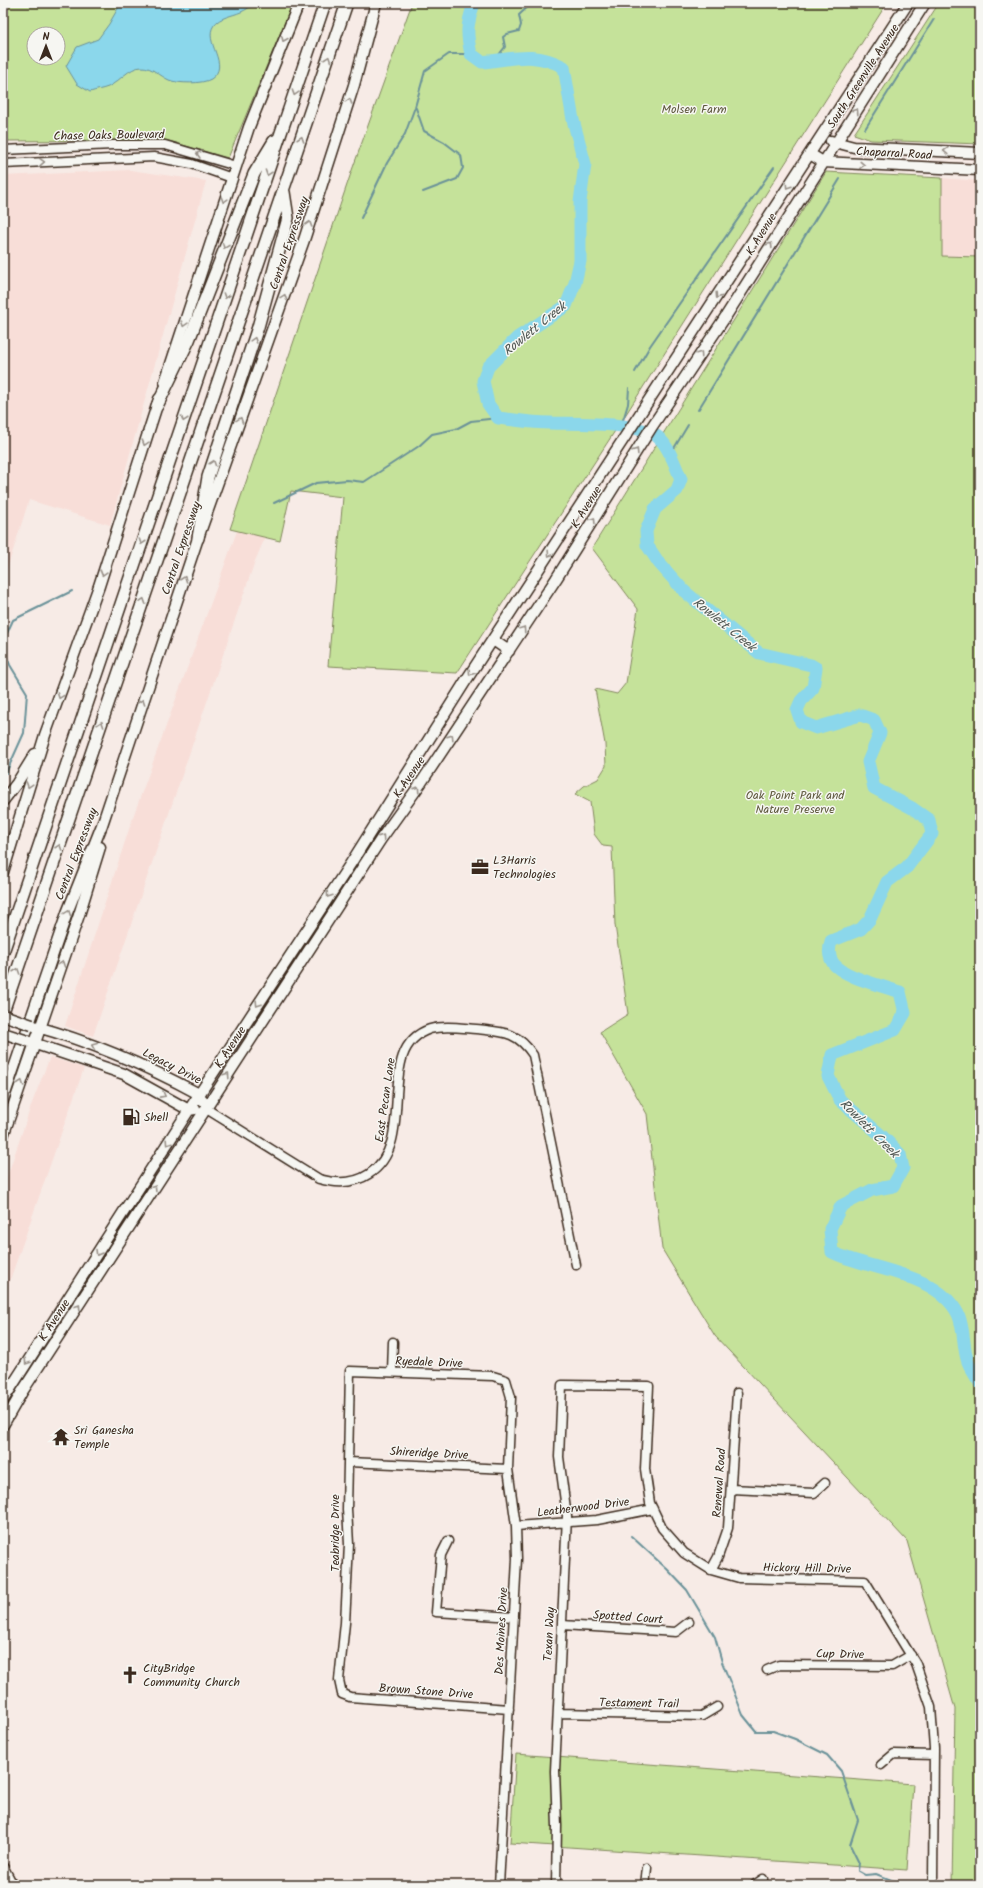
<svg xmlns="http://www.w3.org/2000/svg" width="983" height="1888" viewBox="0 0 983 1888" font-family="Kalam,sans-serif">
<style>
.built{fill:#f8ded8}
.green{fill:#c5e29a;stroke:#80865c;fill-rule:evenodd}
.water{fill:#8bd7eb;stroke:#6b9299}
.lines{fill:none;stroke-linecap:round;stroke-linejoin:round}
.stream{stroke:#6b9299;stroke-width:2}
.river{stroke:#8bd7eb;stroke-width:13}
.minor-casing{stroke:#3b2a1e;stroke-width:11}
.major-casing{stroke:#3b2a1e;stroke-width:13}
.highway-casing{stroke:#3b2a1e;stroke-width:14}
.minor{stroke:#f6f6f2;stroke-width:8}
.major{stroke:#f6f6f2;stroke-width:10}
.highway{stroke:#f6f6f2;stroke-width:11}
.major-bridge-casing{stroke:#3b2a1e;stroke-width:13;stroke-linecap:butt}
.major-bridge{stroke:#f6f6f2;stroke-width:10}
.oneway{stroke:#989088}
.labels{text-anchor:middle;stroke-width:3;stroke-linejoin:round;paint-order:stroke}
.street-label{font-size:12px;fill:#3b2a1e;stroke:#f6f6f2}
.park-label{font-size:12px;fill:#5e583d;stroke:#f6f6f2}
.poi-label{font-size:12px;fill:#3b2a1e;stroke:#f6f6f2;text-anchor:start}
.water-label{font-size:13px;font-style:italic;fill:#4f5551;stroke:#f6f6f2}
</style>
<rect width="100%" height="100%" fill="#f7ebe6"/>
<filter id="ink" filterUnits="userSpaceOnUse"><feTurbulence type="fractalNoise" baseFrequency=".025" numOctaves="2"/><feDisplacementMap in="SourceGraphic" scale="8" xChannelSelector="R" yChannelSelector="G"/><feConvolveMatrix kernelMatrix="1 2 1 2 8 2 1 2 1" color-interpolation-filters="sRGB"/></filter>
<g filter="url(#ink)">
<path class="built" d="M130,170L206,181L110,525L29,500L3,582V176Z
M942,178L980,181V257L942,256Z
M311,430L255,561L93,1036L65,1026L133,817L237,531Z
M50,1057L84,1068L3,1300V1189L32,1103Z"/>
<path class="green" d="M3,3H293L228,158L165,140L3,141ZM34,34H58V58H34Z
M412,3H887L628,411L457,673L328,666L343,497L291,491L280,541L230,529L351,173Z
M939,3H980V144L871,140L854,134Z
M826,172L942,178V256L980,257V1885H952L955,1709L907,1541L715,1336L662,1249L647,1114L600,1032L628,1014L615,925L612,847L603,846L594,834L590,802L575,794L584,786L598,779L606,766L605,744L595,689L617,694L626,683L638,609L592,548Z
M516,1754L913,1784L907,1870L510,1843Z"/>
<path class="water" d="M121,3H257C251,6 246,10 241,12C232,16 220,17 214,25C202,42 232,65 211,79C203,84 178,84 169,80C160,76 152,67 142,67C129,67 119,82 108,87C103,89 96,90 90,92L77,84L66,66L77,47L98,39L109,24Z"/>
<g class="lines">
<path class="stream" d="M494,61L505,47L503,37L507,34L519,31L521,25L519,15L532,3
M416,108L424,131L444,142L461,155L463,168L457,179L423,192
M865,129L934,19
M361,218L387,163L405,134L415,107L425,71L449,54H471
M635,372L650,346L774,167
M698,410L840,179
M621,427L628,404L629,388
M670,455L688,425
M274,503L316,483L347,480L364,482L419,446L432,434L456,429L471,421L498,418
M3,642L13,620L72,591
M3,648L10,665L27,693L24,733L6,773
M631,1536L667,1569L687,1590L715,1637L722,1662L743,1715L756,1731H773L795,1739L827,1755L841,1771L858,1820L850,1845L859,1863L858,1871L865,1875L876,1874L904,1885"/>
<path class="river" d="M474,3C467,25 466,32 471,54L482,62C514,59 534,51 564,67L573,120L585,164L580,202V261L575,283L566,306L517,338L488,367L483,381L488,404L498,418C516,420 533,423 550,423C576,424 639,421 659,438C670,448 675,466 681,479L677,490L655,509L646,531L647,545L659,563L684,591L759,653L811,665L816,668L813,688L801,701L797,710L801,722L816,728L860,715L874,720L880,733L868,762L874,788L912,808L929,820L932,834L907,867L887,882L870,919L861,929L831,941C829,949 828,956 833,963C843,977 883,986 900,992L905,1013L895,1030L832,1055L828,1076L840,1100L883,1137L900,1154L903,1168L893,1186L872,1190L841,1206L830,1229L832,1252C868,1270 937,1272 958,1314C964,1327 963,1345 967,1359C969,1367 976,1376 980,1383"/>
<g class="minor-casing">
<path id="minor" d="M3,150L113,145H165L236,166
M3,164L154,157L192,164L232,178
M205,1108L319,1179C337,1184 354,1184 369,1174C420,1141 372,1048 430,1029C444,1025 462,1028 476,1029C503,1032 517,1031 533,1055L576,1265
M392,1372L393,1342
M348,1462L508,1469
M731,1489L814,1493L825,1483
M516,1526L597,1520L653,1509
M448,1541L441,1555L436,1612L514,1617
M711,1570L718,1557L728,1528L737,1393
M562,1625L676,1632L689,1622
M767,1670L779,1665L892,1666L911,1655
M558,1713L702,1716L717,1707
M881,1765L894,1754L934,1755
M499,1885C505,1776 511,1668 517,1559L516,1526L508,1469L511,1397L506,1380L493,1376L350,1371L347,1509L349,1544L345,1623L339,1680L342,1694L350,1697L509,1709
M556,1885L557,1826L555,1771L567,1516L559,1457L562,1385L649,1386L645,1469L650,1503L662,1528L684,1553L711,1570L739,1578L865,1581L916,1664L931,1707L934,1748L933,1885
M645,1885L647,1868
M754,1885L763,1879"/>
</g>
<g class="major-casing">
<path id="major" d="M831,141L854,147L980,153
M810,154L823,162L980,170
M165,382L249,127L299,3
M493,640L509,651
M3,801L17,783L35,754
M3,872L45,735L99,586L159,399
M34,1026C92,1042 147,1066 199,1094L202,1100
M30,1042L124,1074L189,1110L195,1109
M3,1100L67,913L102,825L198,538L304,240L354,85L376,3
M3,1136L79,915L100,847
M3,1400L189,1110L351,863L465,682L908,3
M3,1425L22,1392L381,839L421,783L556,579L651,428L726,316L925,3
M3,1868L12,1885"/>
</g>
<g class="highway-casing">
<path id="highway" d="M157,406L189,340L254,174L274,141
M198,538L208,477L258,327L288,218L284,192
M3,952L325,3
M3,1012L347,3"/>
</g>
<use href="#minor" class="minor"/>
<use href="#major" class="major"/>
<use href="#highway" class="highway"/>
<g class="major-bridge-casing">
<path id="major-bridge" d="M3,1015L32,1025
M3,1033L28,1041"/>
</g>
<use href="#major-bridge" class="major-bridge"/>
</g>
<defs><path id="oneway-chevron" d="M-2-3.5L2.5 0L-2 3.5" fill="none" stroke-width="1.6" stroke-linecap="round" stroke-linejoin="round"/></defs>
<g class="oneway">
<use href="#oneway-chevron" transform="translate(284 39) rotate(113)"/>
<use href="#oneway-chevron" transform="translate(328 59) rotate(-71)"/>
<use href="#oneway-chevron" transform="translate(295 93) rotate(108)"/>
<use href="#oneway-chevron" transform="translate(349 101) rotate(-72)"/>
<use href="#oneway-chevron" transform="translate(856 111) rotate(-57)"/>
<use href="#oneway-chevron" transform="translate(301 139) rotate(-71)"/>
<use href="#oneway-chevron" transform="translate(946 151) rotate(-178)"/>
<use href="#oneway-chevron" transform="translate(199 154) rotate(-164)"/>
<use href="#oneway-chevron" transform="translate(42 162) rotate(-2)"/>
<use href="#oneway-chevron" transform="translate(862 165) rotate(3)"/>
<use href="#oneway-chevron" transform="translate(268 173) rotate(109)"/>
<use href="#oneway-chevron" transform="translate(788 186) rotate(123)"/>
<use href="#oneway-chevron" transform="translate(224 200) rotate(108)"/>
<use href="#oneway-chevron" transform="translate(309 224) rotate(-72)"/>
<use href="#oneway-chevron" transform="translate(770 245) rotate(-58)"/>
<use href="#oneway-chevron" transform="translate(225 246) rotate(112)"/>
<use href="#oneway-chevron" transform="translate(226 296) rotate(109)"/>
<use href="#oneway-chevron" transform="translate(718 296) rotate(123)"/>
<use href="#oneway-chevron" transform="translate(284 297) rotate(-70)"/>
<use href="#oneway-chevron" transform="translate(184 324) rotate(108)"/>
<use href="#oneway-chevron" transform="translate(254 340) rotate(-72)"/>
<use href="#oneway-chevron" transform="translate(700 354) rotate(-56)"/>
<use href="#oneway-chevron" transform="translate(184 419) rotate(109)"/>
<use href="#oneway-chevron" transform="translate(240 420) rotate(-70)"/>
<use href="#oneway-chevron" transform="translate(145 443) rotate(108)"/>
<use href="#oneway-chevron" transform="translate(636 451) rotate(-58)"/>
<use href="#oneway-chevron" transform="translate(213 463) rotate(-71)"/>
<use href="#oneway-chevron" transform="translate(593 520) rotate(-58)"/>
<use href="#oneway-chevron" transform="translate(142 542) rotate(109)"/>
<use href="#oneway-chevron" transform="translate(550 554) rotate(123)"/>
<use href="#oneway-chevron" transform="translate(103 573) rotate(106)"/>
<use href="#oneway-chevron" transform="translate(184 579) rotate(-71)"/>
<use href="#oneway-chevron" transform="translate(143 601) rotate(-71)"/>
<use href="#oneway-chevron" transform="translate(523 629) rotate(-56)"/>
<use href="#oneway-chevron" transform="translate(471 673) rotate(123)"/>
<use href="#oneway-chevron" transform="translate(60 696) rotate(110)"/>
<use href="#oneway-chevron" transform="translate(142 702) rotate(-71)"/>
<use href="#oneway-chevron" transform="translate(101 724) rotate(-71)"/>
<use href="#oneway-chevron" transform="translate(451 737) rotate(-57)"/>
<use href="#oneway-chevron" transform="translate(29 785) rotate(108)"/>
<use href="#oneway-chevron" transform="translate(417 789) rotate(-55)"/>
<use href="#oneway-chevron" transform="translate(382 837) rotate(-55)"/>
<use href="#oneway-chevron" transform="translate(59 847) rotate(-71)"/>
<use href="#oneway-chevron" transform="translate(329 895) rotate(124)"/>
<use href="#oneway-chevron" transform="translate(68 913) rotate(-70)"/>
<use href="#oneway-chevron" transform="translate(62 964) rotate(-71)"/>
<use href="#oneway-chevron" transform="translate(17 971) rotate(-71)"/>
<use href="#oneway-chevron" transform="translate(258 1004) rotate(123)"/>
<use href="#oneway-chevron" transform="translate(94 1046) rotate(-159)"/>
<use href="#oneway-chevron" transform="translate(227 1075) rotate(-57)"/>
<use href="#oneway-chevron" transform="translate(21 1083) rotate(-71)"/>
<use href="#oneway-chevron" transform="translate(163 1095) rotate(29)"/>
<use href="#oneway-chevron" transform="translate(168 1143) rotate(123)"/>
<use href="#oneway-chevron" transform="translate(154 1188) rotate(-58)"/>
<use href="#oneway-chevron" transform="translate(98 1253) rotate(121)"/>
<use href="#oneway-chevron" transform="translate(78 1307) rotate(-57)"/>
<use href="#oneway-chevron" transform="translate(27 1362) rotate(124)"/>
</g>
</g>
<defs>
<g id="office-bare" transform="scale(1.38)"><path d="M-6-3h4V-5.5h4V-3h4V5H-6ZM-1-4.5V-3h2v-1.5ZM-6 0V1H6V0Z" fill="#3b2a1e" stroke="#f6f6f2" stroke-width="2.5" paint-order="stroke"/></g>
<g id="fuel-bare" transform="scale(1.38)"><path d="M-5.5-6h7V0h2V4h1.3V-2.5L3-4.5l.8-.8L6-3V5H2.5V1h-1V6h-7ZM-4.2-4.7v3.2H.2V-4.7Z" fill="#3b2a1e" stroke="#f6f6f2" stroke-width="2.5" paint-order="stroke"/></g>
<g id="temple-bare" transform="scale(1.38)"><path d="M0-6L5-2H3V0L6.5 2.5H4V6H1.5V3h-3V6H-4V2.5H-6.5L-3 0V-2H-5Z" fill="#3b2a1e" stroke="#f6f6f2" stroke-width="2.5" paint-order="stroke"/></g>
<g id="church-bare" transform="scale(1.38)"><path d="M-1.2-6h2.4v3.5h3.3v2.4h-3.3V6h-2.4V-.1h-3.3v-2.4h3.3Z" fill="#3b2a1e" stroke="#f6f6f2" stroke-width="2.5" paint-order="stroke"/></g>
</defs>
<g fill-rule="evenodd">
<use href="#office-bare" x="480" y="867"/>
<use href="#fuel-bare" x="131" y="1117"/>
<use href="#temple-bare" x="61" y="1437"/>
<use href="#church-bare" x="130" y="1675"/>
</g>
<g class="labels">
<g class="street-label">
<text transform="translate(863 76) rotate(-57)" y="4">South Greenville Avenue</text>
<text transform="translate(109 135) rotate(-1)" y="4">Chase Oaks Boulevard</text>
<text transform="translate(894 153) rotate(3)" y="4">Chaparral Road</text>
<text transform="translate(761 234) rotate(-58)" y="4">K Avenue</text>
<text transform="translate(289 243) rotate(-71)" y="4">Central Expressway</text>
<text transform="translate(586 507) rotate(-58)" y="4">K Avenue</text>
<text transform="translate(181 548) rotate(-71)" y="4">Central Expressway</text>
<text transform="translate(409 777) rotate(-56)" y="4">K Avenue</text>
<text transform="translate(76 854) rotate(-69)" y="4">Central Expressway</text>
<text transform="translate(230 1047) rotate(-57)" y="4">K Avenue</text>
<text transform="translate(172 1066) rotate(27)" y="4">Legacy Drive</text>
<text transform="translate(385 1100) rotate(-82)" y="4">East Pecan Lane</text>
<text transform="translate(54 1320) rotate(-57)" y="4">K Avenue</text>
<text transform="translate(429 1362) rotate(2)" y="4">Ryedale Drive</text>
<text transform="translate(429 1453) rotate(3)" y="4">Shireridge Drive</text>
<text transform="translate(719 1483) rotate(-86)" y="4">Renewal Road</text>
<text transform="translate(583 1507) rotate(-7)" y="4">Leatherwood Drive</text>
<text transform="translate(335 1533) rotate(-90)" y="4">Teabridge Drive</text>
<text transform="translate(807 1568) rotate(1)" y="4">Hickory Hill Drive</text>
<text transform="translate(628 1617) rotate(4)" y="4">Spotted Court</text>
<text transform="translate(501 1631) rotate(-87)" y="4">Des Moines Drive</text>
<text transform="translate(549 1634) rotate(-87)" y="4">Texan Way</text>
<text transform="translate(840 1654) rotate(1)" y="4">Cup Drive</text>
<text transform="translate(426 1691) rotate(4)" y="4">Brown Stone Drive</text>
<text transform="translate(639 1703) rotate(1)" y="4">Testament Trail</text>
</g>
<g class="park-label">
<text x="694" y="113">Molsen Farm</text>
<text x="795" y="799">Oak Point Park and<tspan x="795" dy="14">Nature Preserve</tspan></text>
</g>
<g class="poi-label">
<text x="493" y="864">L3Harris<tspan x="493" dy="14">Technologies</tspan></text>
<text x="144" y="1121">Shell</text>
<text x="74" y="1434">Sri Ganesha<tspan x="74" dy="14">Temple</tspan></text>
<text x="143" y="1672">CityBridge<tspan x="143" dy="14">Community Church</tspan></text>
</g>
<g class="water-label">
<text transform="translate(534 328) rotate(-39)" y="5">Rowlett Creek</text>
<text transform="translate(725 624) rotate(39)" y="5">Rowlett Creek</text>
<text transform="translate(870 1128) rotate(45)" y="5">Rowlett Creek</text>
</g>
</g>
<rect width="983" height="1888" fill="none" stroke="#f6f6f2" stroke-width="16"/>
<rect x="8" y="8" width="967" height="1872" fill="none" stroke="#3b2a1e" stroke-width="1.5" filter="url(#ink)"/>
<g transform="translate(46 46)"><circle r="19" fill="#f6f6f2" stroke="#aba49d"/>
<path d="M0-3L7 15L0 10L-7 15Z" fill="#3b2a1e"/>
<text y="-6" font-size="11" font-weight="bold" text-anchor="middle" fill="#3b2a1e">N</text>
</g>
</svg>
